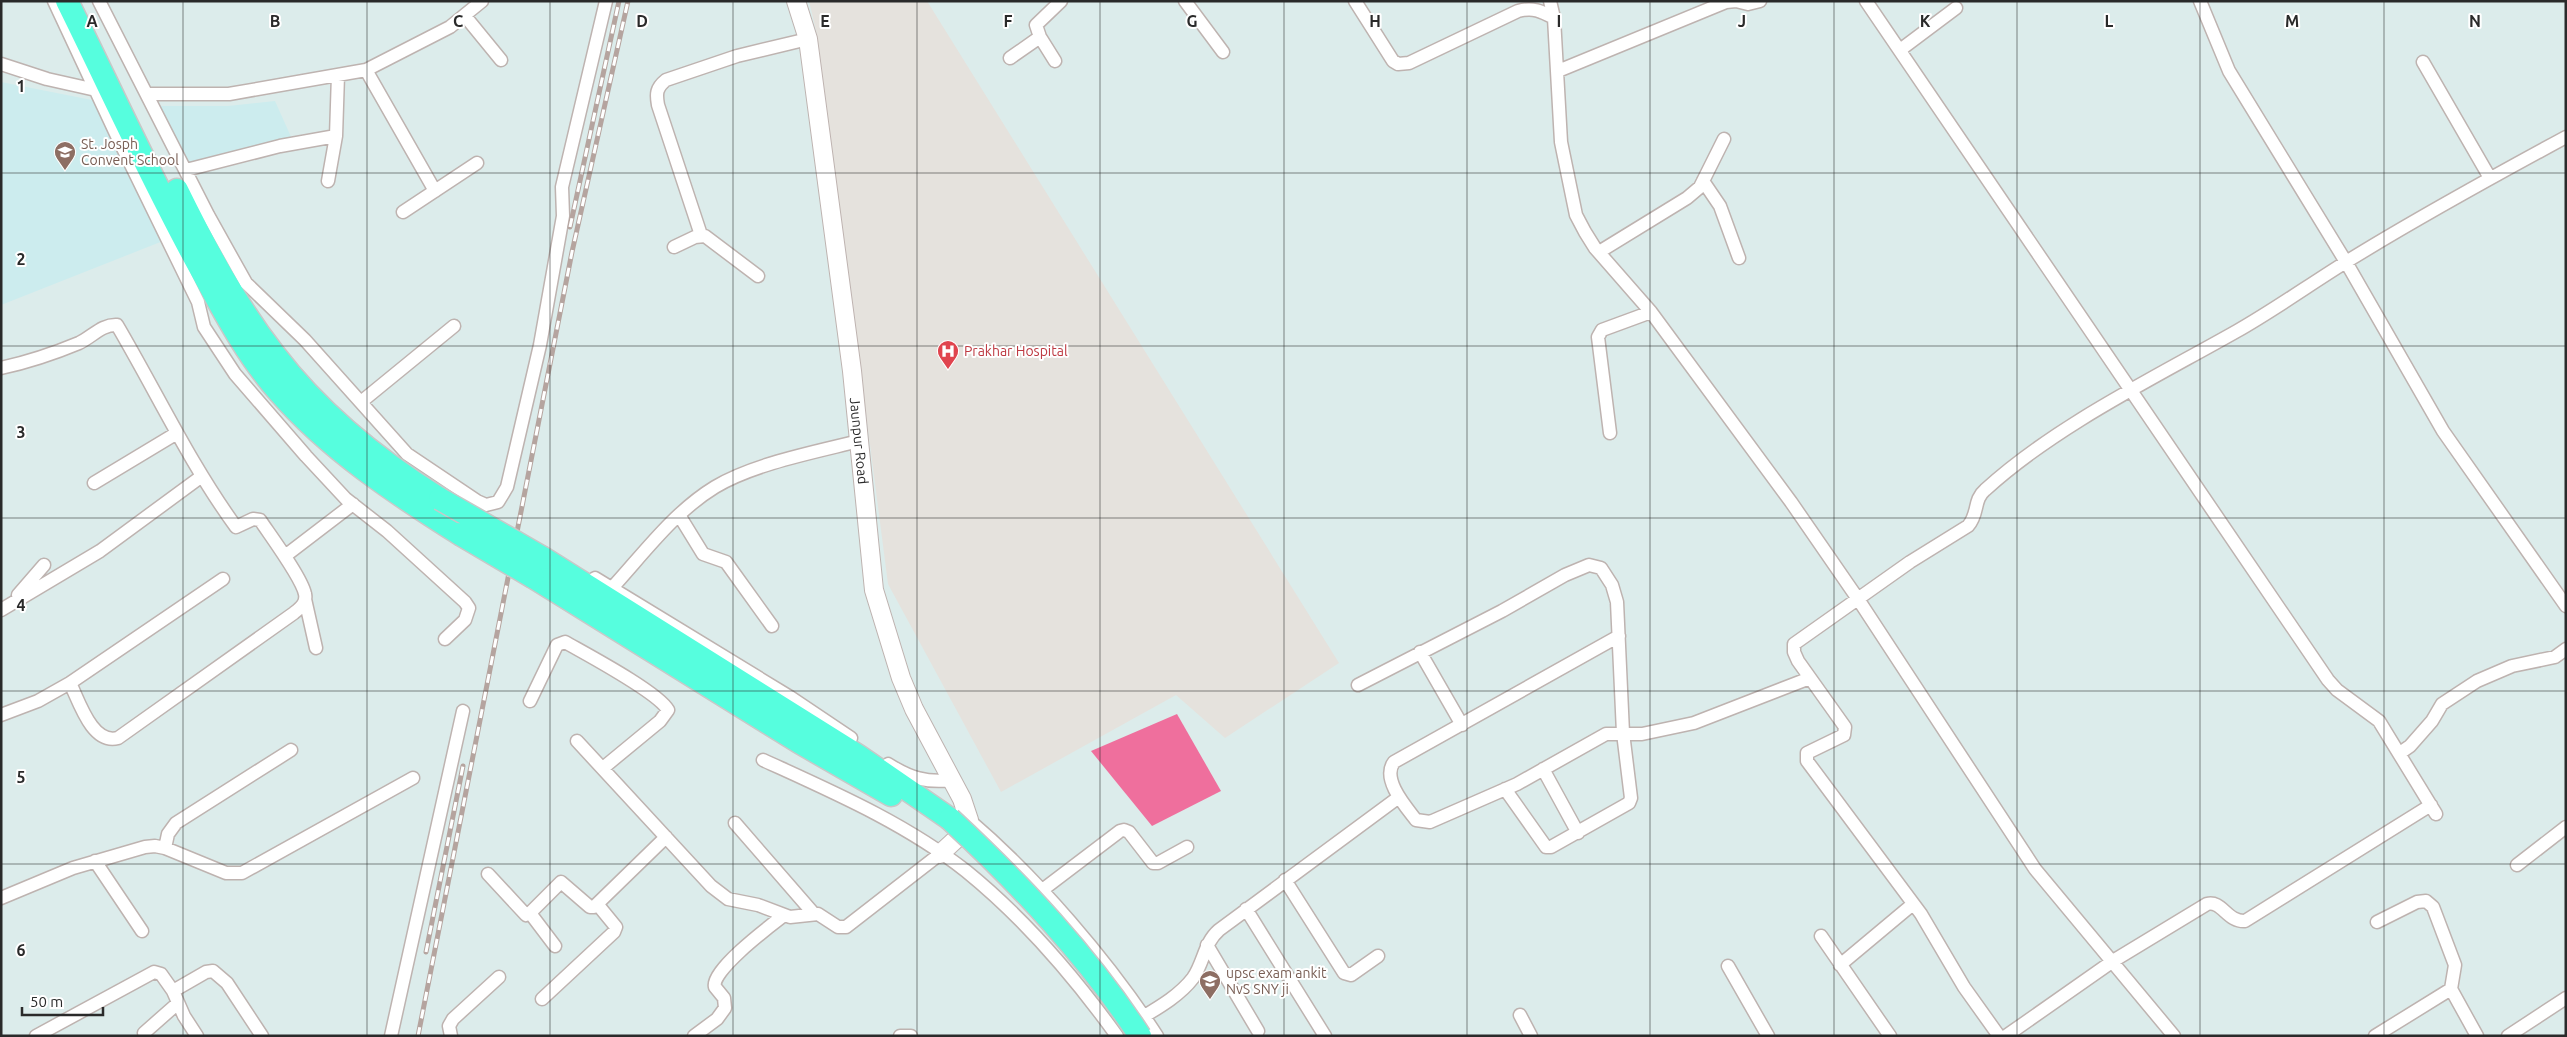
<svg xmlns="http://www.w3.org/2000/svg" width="2567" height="1037" viewBox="0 0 2567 1037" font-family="Ubuntu,sans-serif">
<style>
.industrial{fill:#e5e2dd}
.education{fill:#ccecee}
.water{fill:#ef6f9d}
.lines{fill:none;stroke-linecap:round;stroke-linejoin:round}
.street-casing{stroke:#beb3b0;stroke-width:15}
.secondary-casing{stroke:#beb3b0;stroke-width:20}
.highway-casing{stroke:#c8c8c8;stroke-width:25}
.street{stroke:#fff;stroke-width:12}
.secondary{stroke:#fff;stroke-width:18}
.highway{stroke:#56fede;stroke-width:22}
.rail-casing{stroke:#b5a49f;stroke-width:5}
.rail{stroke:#fff;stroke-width:3;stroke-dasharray:9;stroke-linecap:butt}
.highway-bridge-casing{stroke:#c8c8c8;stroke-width:25;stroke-linecap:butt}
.highway-bridge{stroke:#56fede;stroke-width:22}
.grid{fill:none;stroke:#2a2a2a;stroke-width:1;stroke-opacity:0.55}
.labels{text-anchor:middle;stroke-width:4;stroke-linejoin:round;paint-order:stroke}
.education-label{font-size:14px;fill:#785e54;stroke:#fff;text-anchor:start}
.health-label{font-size:14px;fill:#be3a42;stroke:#fff;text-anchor:start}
.street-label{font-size:14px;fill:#2a2a2a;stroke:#fff}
.grid-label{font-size:16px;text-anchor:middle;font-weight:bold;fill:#2a2a2a;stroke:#fff;stroke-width:4;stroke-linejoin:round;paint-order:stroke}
</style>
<rect width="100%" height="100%" fill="#dceceb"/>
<path class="industrial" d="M809,1H927L1339,663L1225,738L1176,695L1001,792L888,584L817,35Z"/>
<path class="education" d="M1,82L97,101L163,241L1,305Z
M275,101L292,139L189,171L156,106H228Z"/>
<path class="water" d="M1177,714L1221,791L1152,826L1091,751Z"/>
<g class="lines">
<g class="street-casing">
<path id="street" d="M54,1L117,136L198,302L204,327L235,374L306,456L346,499L387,531L465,602L469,608L465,620L445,639
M99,1L208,215L246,283L305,340L407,454L477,501L486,505L498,502L507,487L540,345L563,216L562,187L606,1
M1185,1L1223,52
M1355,1L1393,61L1398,64L1409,63L1518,11C1533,7 1541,11 1554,18
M1550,1L1554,18L1561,142L1576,215L1585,232L1595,248L1651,312L1791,502L1858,599L2035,869L2174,1036
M1736,1L1748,4L1760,1
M1866,1L2328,680L2337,690L2379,721L2436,814
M2200,1L2229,71L2346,262L2443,431L2566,606
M465,16L501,60
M1900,50L1956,8
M1010,58L1040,37
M1055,61L1040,37L1036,25L1061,1
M2423,62L2490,178
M1,64L47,79L96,90
M366,70L435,191
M1558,71L1726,2L1736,1
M147,94H229L366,70L450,27L482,1
M186,170L280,146L336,136
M328,181L336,136L338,75
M1703,181L1720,206L1739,258
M403,212L477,163
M701,235L658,105C656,94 656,88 666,80L737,56L808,39
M674,247L695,237L705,236L758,276
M1599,252L1687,198L1700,187L1724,139
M1,368C28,362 55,353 79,343C92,337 102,324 117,325C157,393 190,464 236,527L253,519L260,520C270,535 302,578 305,594C307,603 300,608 294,613L118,738C92,745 79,701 70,683
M361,402L454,326
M1610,433L1598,337L1602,330L1651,312
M94,483L177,433
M679,515L703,554L726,562L772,626
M285,556L353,504
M595,578L790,697L851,738
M612,588C644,553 674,512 715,487C753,464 815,452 859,441
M18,595L44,565
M305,599L316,648
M1,610L100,551L202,476
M1619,636L1394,762C1381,779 1406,807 1416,820L1430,822L1517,784L1606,734H1642L1694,723L1810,678
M1420,652L1462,725
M1358,685L1502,611L1565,575L1589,565L1601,568L1612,585L1617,602L1623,733L1631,798L1629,803L1551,847H1546L1505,789
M530,701L557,645L565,642C586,654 658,692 668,710L660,721L603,768
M1,715L38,701L70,683L223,579
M577,741L711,886L728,899L758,905L790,917L818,914L838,927H846L940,854
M2400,753L2410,746L2432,721L2442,704L2477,681L2512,666L2555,657L2566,649
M763,760C833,792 905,823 966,871C1024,918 1073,975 1117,1036
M888,764C910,778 926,783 952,780
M1543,769L1578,833
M969,820C1037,878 1108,961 1157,1036
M735,823L814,914
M165,848L168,834L176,823L291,750
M95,861L142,931
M2517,865L2566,827
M488,874L526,915L530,913L561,882L590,907H594L666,837
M1285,880L1344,973L1351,975L1378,956
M1041,891L1120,831L1124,830L1129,832L1153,863H1158L1187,847
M1,898L73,868L145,847L155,846L165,848L226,873H242L413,778
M1246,909L1325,1036
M530,913L555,946
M2377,922L2417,902L2426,901L2433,907L2455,965L2451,989L2477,1036
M1821,936L1890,1036
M1207,945L1258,1031
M1840,965L1913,904
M1728,966L1768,1036
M173,991L184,1016L197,1036
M542,999L614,932L616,927L598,905
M1520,1015L1531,1036
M1128,1026C1150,1012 1177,999 1193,978C1204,962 1204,943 1219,930L1399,797
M144,1033L178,1003
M36,1036L154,972L161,974L173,991L206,972L213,971L227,983L262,1036
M391,1036L463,711
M451,1036L449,1026L453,1019L499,977
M694,1036L717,1019L725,1008L724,998L715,987C710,971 770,926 783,916
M900,1036H911
M1999,1036L1964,987L1921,914L1807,761V753L1844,735L1845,727L1798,661L1794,652V644L1910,562L1968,526C1979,514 1973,500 1985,490C2055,426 2154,378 2237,331C2274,310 2309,285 2346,262C2417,218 2492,177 2566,137
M2006,1036L2113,961L2207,904C2222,900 2227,922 2245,921L2431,805
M2375,1036L2451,989
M2508,1036L2566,998"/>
</g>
<g class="secondary-casing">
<g id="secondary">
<path id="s1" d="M796,1L808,39L852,371L874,590L901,678L914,709L962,799L969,820L967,829L940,854"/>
</g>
</g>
<g class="highway-casing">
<path id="highway" d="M67,1C111,90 152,181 200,268C223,310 247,356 279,392C330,450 395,493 460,534
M177,190C205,247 235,304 274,354C319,413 377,460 440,499
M543,558L857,755L950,819
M533,577L799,742L891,795"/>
</g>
<use href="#street" class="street"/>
<use href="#secondary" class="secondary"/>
<use href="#highway" class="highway"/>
<g class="rail-casing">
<path id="rail" d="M570,227L619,1
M426,952L463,766
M418,1036L572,252L628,1"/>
</g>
<use href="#rail" class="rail"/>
<g class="highway-bridge-casing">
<path id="highway-bridge" d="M440,499L543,558
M460,534L533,577
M950,819C1021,885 1087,955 1140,1036"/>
</g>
<use href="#highway-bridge" class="highway-bridge"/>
</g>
<path class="grid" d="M183,1V1036M367,1V1036M550,1V1036M733,1V1036M917,1V1036M1100,1V1036M1284,1V1036M1467,1V1036M1650,1V1036M1834,1V1036M2017,1V1036M2200,1V1036M2384,1V1036M1,173H2566M1,346H2566M1,518H2566M1,691H2566M1,864H2566"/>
<defs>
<g id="school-pin" transform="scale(1.125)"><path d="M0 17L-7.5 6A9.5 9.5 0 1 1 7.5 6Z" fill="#8d6e63" stroke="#fff"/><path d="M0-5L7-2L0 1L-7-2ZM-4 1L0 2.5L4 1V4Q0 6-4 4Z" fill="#fff"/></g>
<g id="hospital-pin" transform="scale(1.125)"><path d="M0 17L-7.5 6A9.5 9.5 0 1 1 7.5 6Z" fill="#e0444e" stroke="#fff"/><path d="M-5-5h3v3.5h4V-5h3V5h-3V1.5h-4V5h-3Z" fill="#fff"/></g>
</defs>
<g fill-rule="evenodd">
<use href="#school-pin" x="65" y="152"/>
<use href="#hospital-pin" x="948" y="351"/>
<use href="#school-pin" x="1210" y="981"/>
</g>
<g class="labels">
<g class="education-label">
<text x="81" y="149">St. Josph<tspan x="81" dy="16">Convent School</tspan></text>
<text x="1226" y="978">upsc exam ankit<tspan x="1226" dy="16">NvS SNY ji</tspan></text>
</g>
<g class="health-label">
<text x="964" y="356">Prakhar Hospital</text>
</g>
<g class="street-label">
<text dy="5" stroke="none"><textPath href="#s1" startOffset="445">Jaunpur Road</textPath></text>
</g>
</g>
<g class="grid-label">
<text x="92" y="27">A</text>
<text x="275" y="27">B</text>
<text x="458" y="27">C</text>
<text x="642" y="27">D</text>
<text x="825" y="27">E</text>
<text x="1008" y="27">F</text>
<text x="1192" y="27">G</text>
<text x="1375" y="27">H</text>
<text x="1559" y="27">I</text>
<text x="1742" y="27">J</text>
<text x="1925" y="27">K</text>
<text x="2109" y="27">L</text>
<text x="2292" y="27">M</text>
<text x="2475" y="27">N</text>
<text x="21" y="92">1</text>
<text x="21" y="265">2</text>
<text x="21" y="438">3</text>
<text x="21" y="611">4</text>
<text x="21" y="783">5</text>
<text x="21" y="956">6</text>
</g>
<rect width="2567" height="1037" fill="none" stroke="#2a2a2a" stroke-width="5"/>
<path d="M22 1007v8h81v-8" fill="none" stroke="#2a2a2a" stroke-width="2.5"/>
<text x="30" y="1007" font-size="15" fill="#2a2a2a" stroke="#ffffff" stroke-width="4" paint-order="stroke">50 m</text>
</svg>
